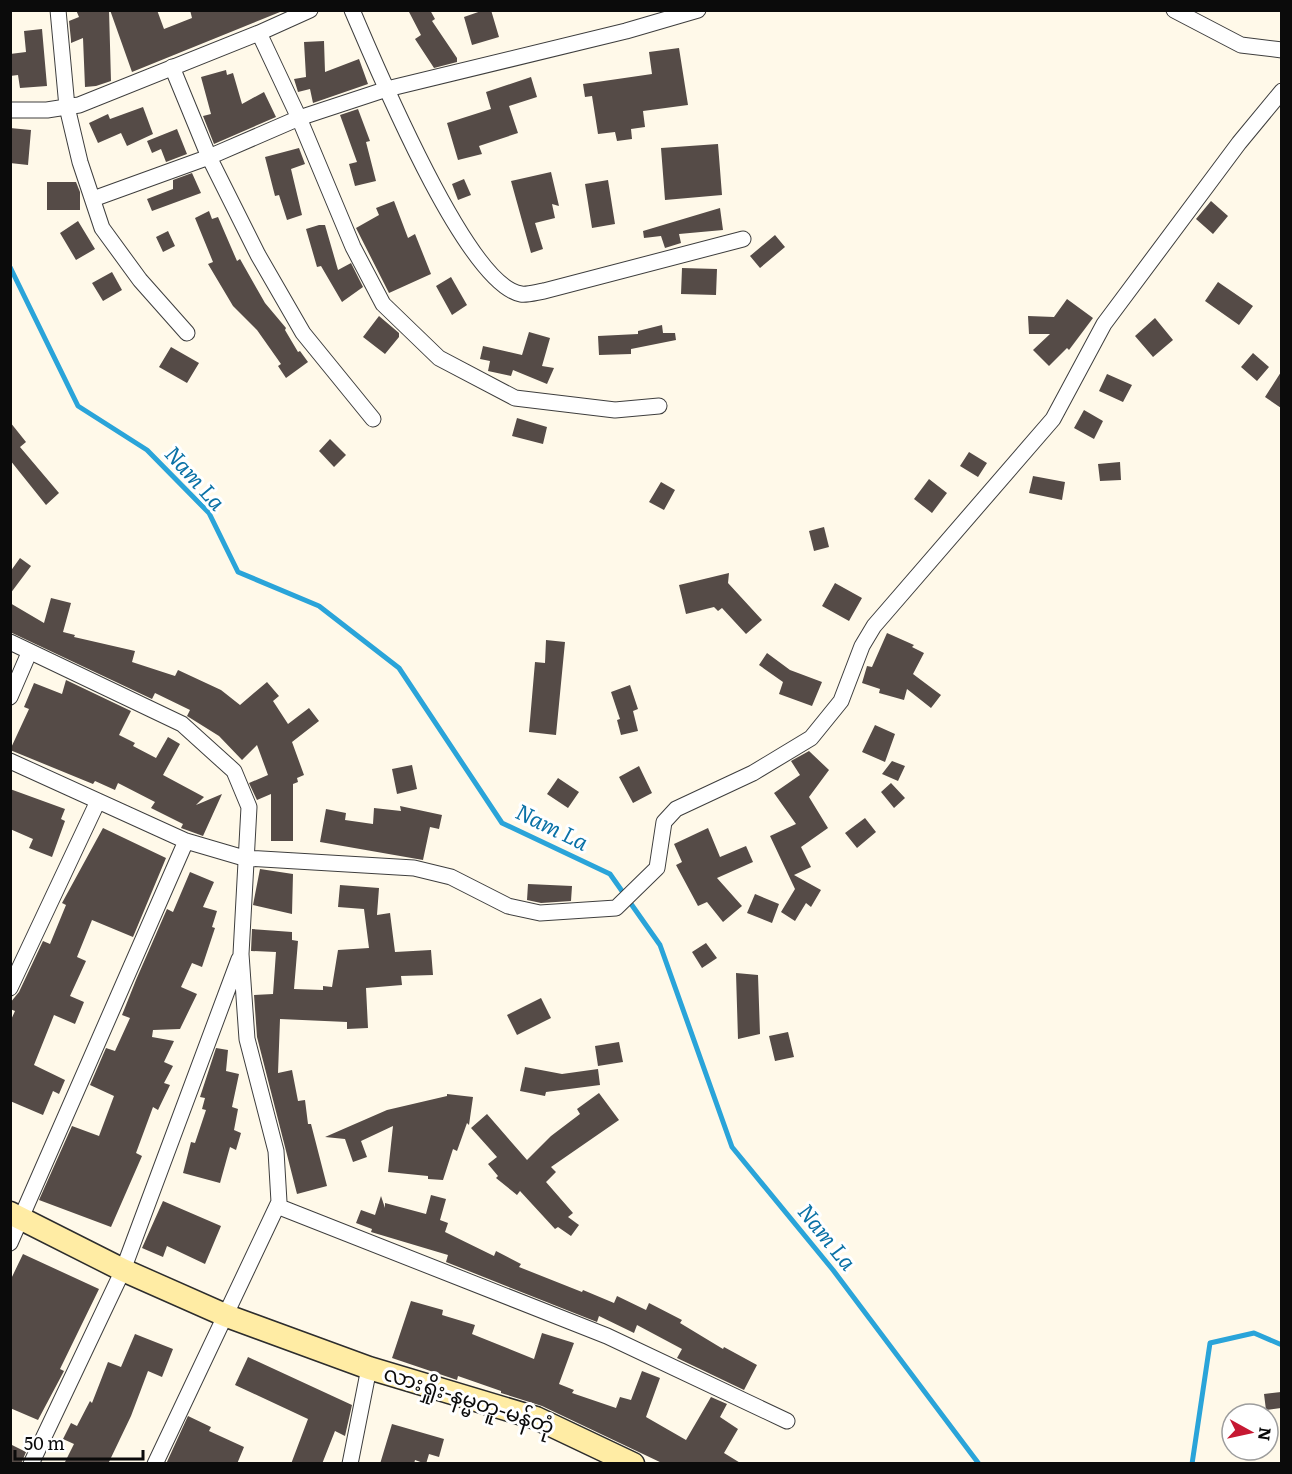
<svg xmlns="http://www.w3.org/2000/svg" width="1292" height="1474" viewBox="0 0 1292 1474" font-family="Literata,'Noto Sans Myanmar',serif">
<style>
.lines{fill:none;stroke-linecap:round;stroke-linejoin:round}
.stream{stroke:#2aa4d9;stroke-width:5}
.building{fill:#554b47}
.minor-casing{stroke:#3e3e3e;stroke-width:17}
.secondary-casing{stroke:#2d2d2d;stroke-width:25}
.minor{stroke:#fff;stroke-width:15}
.secondary{stroke:#ffeca4;stroke-width:22}
.labels{text-anchor:middle;stroke-width:6;stroke-linejoin:round;paint-order:stroke}
.street-label{font-size:21px;fill:#0b0b0b;stroke:#fff}
.water-label{font-size:22px;font-style:italic;fill:#0b72a6;stroke:#fff}
</style>
<rect width="100%" height="100%" fill="#fff9e9"/>
<g class="lines">
<path class="stream" d="M10,267L78,406L147,450L209,513L238,572L319,606L399,668L502,823L610,874L660,945L732,1147L833,1270L979,1464
M1192,1464L1210,1343L1254,1333L1282,1345"/>
</g>
<path class="building" d="M76,10H109L111,81L96,86L85,87L83,38L71,43V40L69,21L79,17Z
M110,10H157L164,29L192,18L190,10H285L132,72Z
M408,10H430L435,19L432,21L457,58V62L434,68L415,39L421,35Z
M484,10H491L499,37L472,45L464,17Z
M42,29L47,86L20,88L18,75L10,76V54L26,52L24,31Z
M324,41L325,72L359,59L368,84L313,103L310,89L298,92L294,79L306,77L304,42Z
M679,48L688,105L643,111L645,127L631,129L632,139L617,141L615,132L598,134L592,96L585,97L583,84L652,74L649,52Z
M226,70L227,75L233,73L242,104L264,92L276,117L214,144L203,116L211,114L201,77Z
M531,77L537,97L509,106L518,133L479,146L482,154L458,160L447,123L491,109L486,92Z
M143,107L153,134L127,146L121,133L98,143L89,123L108,114L110,119Z
M358,109L370,141L366,142L376,181L355,186L349,164L357,162L340,115Z
M10,128L31,130L28,165L10,163Z
M177,129L187,154L166,162L161,149L152,153L147,141Z
M718,144L722,195L665,200L661,148Z
M299,148L305,164L291,169L302,215L287,220L279,195L275,196L265,157Z
M551,172L559,206L552,204L555,218L535,223L543,249L531,253L511,181Z
M192,173L201,193L152,211L147,199L173,189V180Z
M464,179L471,195L458,200L452,184Z
M608,180L615,224L592,228L585,184Z
M47,182H76L80,192V210H47Z
M394,201L408,238L415,234L431,274L389,293L356,228L379,215L376,208Z
M1211,201L1228,216L1213,234L1196,219Z
M720,208L723,230L679,234L681,243L665,248L661,236L644,238L643,231Z
M209,211L212,219L218,217L237,261L240,259L265,303L286,328L285,330L298,352L300,351L308,362L286,378L278,366L281,364L257,330L233,306L208,264L213,262L195,218Z
M78,221L95,249L76,260L60,233Z
M319,225H325L338,270L351,263L363,287L342,302L321,266L317,267L306,229Z
M168,231L175,246L163,252L156,237Z
M775,235L785,247L760,268L750,256Z
M682,268L717,269L716,295L681,294Z
M112,272L122,290L103,301L92,283Z
M451,277L467,305L452,315L436,286Z
M1218,282L1253,306L1239,325L1205,301Z
M1067,299L1093,318L1069,350L1067,348L1049,366L1033,350L1050,334H1029L1028,316L1054,317Z
M379,316L399,333V337L385,354L363,337Z
M1155,318L1173,340L1153,357L1135,336Z
M662,325L663,333H675L676,340L631,349V354L599,355L598,336L638,334V331Z
M529,332L550,338L542,366L554,368L547,384L513,370L511,376L488,371L490,361L480,359L483,346L522,355Z
M171,347L199,363L187,383L159,367Z
M1253,353L1269,367L1257,381L1241,367Z
M1281,372V408L1265,397Z
M1107,374L1132,385L1123,402L1099,391Z
M1084,410L1103,421L1094,439L1074,428Z
M517,418L547,427L543,444L512,436Z
M10,422L26,442L20,447L59,493L46,505L10,460Z
M330,439L346,455L334,467L319,451Z
M969,452L987,463L978,477L960,466Z
M1120,462L1121,480L1100,481L1098,464Z
M1033,476L1065,482L1062,500L1029,493Z
M929,479L947,493L932,513L914,499Z
M661,482L675,490L664,510L649,502Z
M824,527L829,547L814,551L809,531Z
M20,558L31,566L10,594V572Z
M729,573L728,583L762,620L746,634L722,608L718,611L714,607L686,614L679,585Z
M835,583L862,598L849,621L822,606Z
M51,598L71,603L63,632L75,635L74,637L135,651L132,662L175,676L178,670L221,690L240,705L267,682L279,696L273,701L288,724L309,708L319,721L292,742L304,775L297,778L298,782L293,784V841H271V794L257,800L249,783L268,775L257,745L242,760L219,736L187,716L190,710L155,693L152,699L10,632V603L44,623Z
M887,633L914,645L912,647L924,653L913,674L941,695L931,708L907,689L904,700L879,693L880,689L862,683L867,666L872,667Z
M546,640L565,642L556,735L529,732L535,662L545,663Z
M767,653L790,670L822,682L812,706L779,694L783,682L759,665Z
M66,680L131,711L119,735L135,743L133,746L156,758L168,737L180,744L163,775L204,797L196,805L222,794L203,836L181,828L183,824L151,808L155,802L118,783L115,790L95,781L93,784L10,750L29,709L24,707L34,683L62,694Z
M630,685L638,709L633,711L638,731L621,735L617,720L620,719L611,692Z
M875,725L895,734L885,762L862,752Z
M809,751L829,770L809,797L828,828L801,847L811,867L794,875L821,890L811,907L806,903L795,921L781,912L795,889L770,836L796,824L774,793L800,775L791,761Z
M892,761L905,766L898,781L882,774Z
M412,765L417,789L397,794L392,769Z
M639,766L652,793L633,803L619,777Z
M558,778L579,792L568,808L547,794Z
M891,783L905,798L894,808L881,792Z
M10,789L65,809L61,819L65,821L52,857L29,848L33,839L10,829Z
M400,806L442,815L439,829L430,827L423,860L320,842L326,809L346,813L345,820L373,824L374,808L401,811Z
M865,818L876,832L857,848L845,833Z
M103,828L166,858L133,937L92,920L77,957L86,961L70,996L84,1002L75,1024L54,1015L34,1065L65,1080L59,1094L53,1091L43,1115L10,1101V1022L15,1011L10,1009V1003L19,992L43,941L50,944L66,905L62,903Z
M708,828L720,857L746,846L753,862L717,878L742,906L723,922L707,902L698,906L676,865L682,862L674,844Z
M260,869L293,874L292,914L253,905Z
M190,872L214,882L203,907L217,911L212,927L215,928L202,967L192,963L181,987L197,994L180,1029L153,1030L152,1037L174,1041L164,1062L173,1066L164,1083L170,1085L158,1110L153,1107L136,1153L142,1156L111,1227L39,1200L72,1126L99,1136L114,1096L90,1085L106,1048L115,1051L130,1018L122,1015L136,980L167,909L173,912Z
M528,884L572,886L571,901L541,903L527,900Z
M340,885L379,888L377,915L390,913L395,952L431,950L433,975L401,976L402,985L366,988L368,1028L347,1029V1022L280,1019L278,1073L292,1070L298,1101L305,1100L308,1124H311L327,1186L297,1194L257,1037L254,995L273,994L276,952L251,951L252,929L292,932V940L298,941L294,989L323,990V986L332,987L338,950L369,948L364,909L338,907Z
M755,894L779,904L772,923L747,913Z
M706,943L717,958L702,968L692,952Z
M736,973L758,975L760,1034L738,1039Z
M541,998L551,1018L517,1035L507,1015Z
M788,1032L794,1057L775,1061L769,1036Z
M619,1042L623,1062L598,1066L595,1046Z
M216,1048L228,1050L226,1071L239,1074L232,1107L238,1109L234,1130L241,1133L236,1150L230,1147L220,1183L183,1173L191,1142L195,1143L206,1110L202,1109L205,1098L200,1097Z
M525,1067L562,1074L598,1069L600,1085L546,1092L545,1096L520,1091Z
M599,1093L619,1120L551,1167L556,1172L546,1182L573,1213L568,1217L579,1225L571,1236L558,1227L555,1229L520,1191L517,1195L496,1178L498,1176L488,1164L497,1157L471,1128L487,1114L527,1160L551,1136L580,1114L577,1109Z
M447,1094L473,1097L469,1125L467,1123L457,1151L453,1149L443,1180L428,1179V1176L388,1172L393,1126L361,1141L367,1157L353,1162L345,1139L325,1137L387,1110L447,1096Z
M431,1195L446,1199L440,1220L448,1223L445,1232L494,1256L496,1251L521,1264L519,1267L582,1292L583,1290L614,1303L617,1296L646,1310L649,1303L682,1320L680,1323L723,1349L724,1347L757,1365L744,1390L677,1358L682,1349L637,1325L634,1333L599,1316L597,1322L446,1262L448,1255L371,1232L372,1229L356,1223L361,1210L375,1215L381,1196L385,1208V1203L426,1214Z
M163,1201L221,1226L205,1264L167,1246L163,1257L142,1248Z
M23,1254L99,1289L60,1369L64,1371L38,1420L10,1408L11,1279Z
M411,1301L443,1310L442,1315L475,1325L472,1334L534,1359L542,1333L574,1343L559,1384L574,1390L572,1393L616,1408L620,1397L631,1400L642,1371L660,1378L646,1417L686,1440L711,1397L727,1404L720,1417L738,1429L724,1453L742,1464H664L542,1406L501,1393V1391L458,1376L457,1380L392,1358Z
M135,1334L173,1349L162,1377L148,1371L131,1416L108,1464H64L74,1444L63,1439L71,1423L77,1426L90,1401L92,1403L108,1362L121,1367Z
M248,1357L352,1405L345,1436L335,1431L322,1464H291L308,1419L235,1385Z
M1281,1392V1408L1266,1410L1264,1394Z
M188,1416L211,1427L209,1431L244,1447L237,1464H166Z
M392,1424L444,1439L439,1457L429,1454L426,1464L415,1460L414,1464H380Z
M10,1444L26,1452L21,1464H10Z"/>
<g class="lines">
<g class="minor-casing">
<path id="minor" d="M58,10L67,107L80,162L102,228L140,280L187,333
M352,10C375,63 466,285 521,294C527,295 537,292 544,291L743,239
M1174,10L1241,45L1282,50
M259,33L299,118L353,247L383,304L439,358L515,398L615,410L659,406
M172,67L209,157L258,255L303,333L373,419
M10,110H47L79,105L259,33L310,10
M93,199L209,157L299,118L387,89L626,31L698,10
M10,642L182,724L234,771L249,807L241,954L247,1039L276,1151L279,1202L155,1464
M10,697L29,653
M10,761L186,841L244,858L414,868L451,877L508,906L540,913L616,908L657,868L664,822L676,809L753,773L811,738L841,701L862,646L874,626L1053,419L1104,324L1239,143L1282,91
M10,988L98,801
M277,1206L607,1336L787,1421
M10,1243L186,841
M31,1464L123,1270L239,959
M350,1464L369,1368"/>
</g>
<g class="secondary-casing">
<path id="secondary" d="M10,1213L123,1270L227,1316L369,1368L536,1418L633,1464"/>
</g>
<use href="#minor" class="minor"/>
<use href="#secondary" class="secondary"/>
</g>
<g class="labels">
<g class="street-label">
<text transform="translate(469 1400) rotate(18)" y="7">လားရှိုး-နမ္မတူ-မန်တုံ</text>
</g>
<g class="water-label">
<text transform="translate(195 478) rotate(48)" y="8">Nam La</text>
<text transform="translate(552 827) rotate(26)" y="8">Nam La</text>
<text transform="translate(827 1237) rotate(51)" y="8">Nam La</text>
</g>
</g>
<rect width="1292" height="1474" fill="none" stroke="#0b0b0b" stroke-width="24"/>
<g transform="translate(1250 1432) rotate(98)"><circle r="28" fill="#ffffff" stroke="#9d9d9d" stroke-width="1.5"/>
<path d="M0-4.5L10 22L0 15L-10 22Z" fill="#c61832"/>
<text y="-9" font-size="16" font-weight="bold" text-anchor="middle" fill="#0b0b0b">N</text>
</g>
<path d="M15 1450v9h128v-9" fill="none" stroke="#0b0b0b" stroke-width="3"/>
<text x="24" y="1450" font-size="18" fill="#0b0b0b" stroke="#ffffff" stroke-width="4.5" paint-order="stroke">50 m</text>
</svg>
